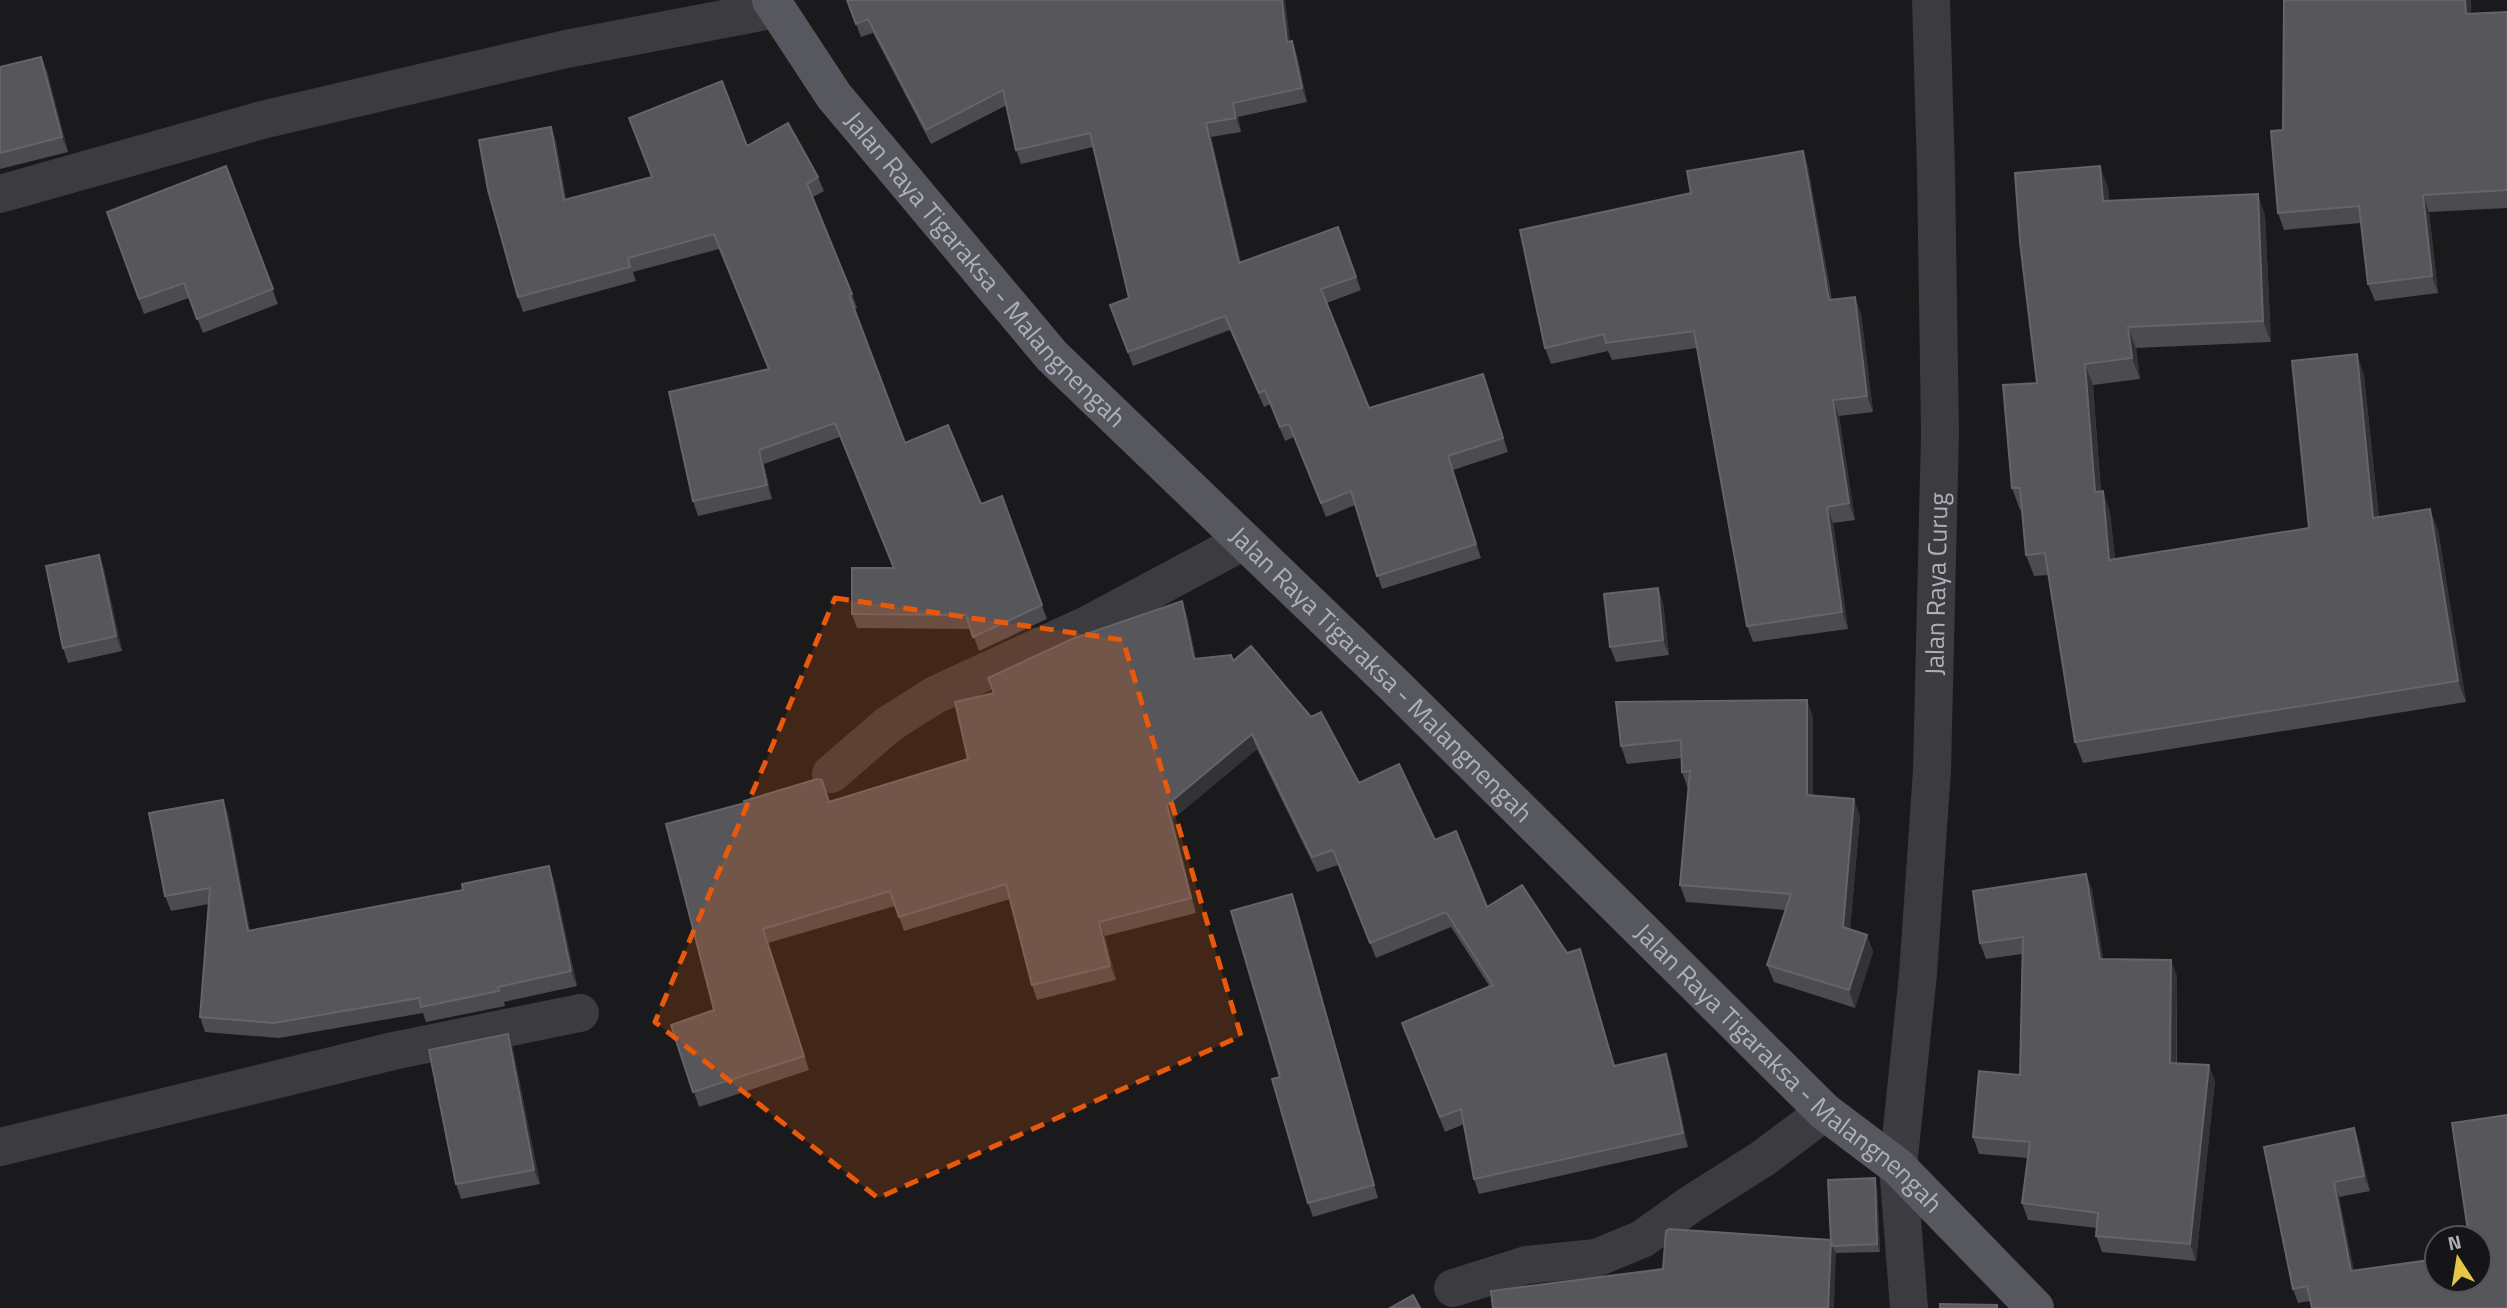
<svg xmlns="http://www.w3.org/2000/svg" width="2507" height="1308" viewBox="0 0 2507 1308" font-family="'Titillium Web',sans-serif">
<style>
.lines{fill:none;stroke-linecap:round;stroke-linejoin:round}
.minor{stroke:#3b3b40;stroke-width:38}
.major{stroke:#57575f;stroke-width:38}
.wall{fill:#4b4b50}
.shaded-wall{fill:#333336}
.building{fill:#56565b;stroke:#64646a;stroke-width:2}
.marked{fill:#e8590c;fill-opacity:0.2;stroke:#e8590c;stroke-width:5;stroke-dasharray:14 9;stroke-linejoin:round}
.labels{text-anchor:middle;stroke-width:5;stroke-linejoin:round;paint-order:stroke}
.street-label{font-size:26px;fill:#adafba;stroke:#151416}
</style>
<rect width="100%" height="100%" fill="#1a191b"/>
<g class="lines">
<g class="minor">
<path d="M0,194L262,120L566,49L776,9"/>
<path d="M831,774L889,724L935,695L1089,624L1244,541"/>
<path d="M0,1147L393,1051L580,1013"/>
<path d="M1453,1288L1526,1265L1596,1258L1642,1239L1691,1204L1762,1159L1825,1112"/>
<path id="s1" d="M1909,1308L1898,1167L1918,974L1932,770L1940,433L1936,171L1931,0"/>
</g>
<path class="major" id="s2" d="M771,0L834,96L1052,356L1392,683L1825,1112L1898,1167L2035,1308"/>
</g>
<path class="wall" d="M847,0H1285L1290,42L1297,55L1307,102L1238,117L1241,132L1211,137L1241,263L1338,227L1361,290L1327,303L1369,408L1488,388L1508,452L1453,470L1481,558L1382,589L1355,505L1326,517L1294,437L1285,441L1270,404L1264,407L1230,330L1133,366L1110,305L1129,298L1093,147L1021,164L1016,150L1007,105L931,144L873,33L861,37Z
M2284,0H2471V13L2507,12V208L2429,212L2438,293L2375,301L2368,284L2361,223L2284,230L2278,213L2283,130Z
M41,57L47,71L68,152L0,169V67Z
M551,127L556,141L566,199L652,177L747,146L818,177L824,191L813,197L852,294L857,308L855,309L905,443L981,504L1002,496L1047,619L979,651L971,629L857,628L852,614L893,568L840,437L764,464L772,499L698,516L693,501L768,369L719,249L633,272L636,281L523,312L518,297Z
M1803,151L1808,167L1832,300L1861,313L1873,412L1839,416L1855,520L1833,523L1848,629L1753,642L1747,626L1697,348L1612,360L1608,351L1551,364L1545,348L1691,193Z
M226,166L278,304L203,333L189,298L144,314L107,212Z
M2108,187L2109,201L2265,215L2271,342L2136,348L2140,379L2093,385L2101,492L2103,491L2110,513L2115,559L2309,528L2364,375L2379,517L2438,530L2466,702L2083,763L2075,742L2049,575L2034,576L2026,555L2022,509L2020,510L2012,488L2037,383Z
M99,555L104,569L122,651L68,663L63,648Z
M1658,588L1663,603L1669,655L1616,662L1610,647Z
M1187,616L1196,659L1233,661L1359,783L1435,840L1487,907L1567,953L1580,949L1585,964L1615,1066L1671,1069L1688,1147L1479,1194L1474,1179L1464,1124L1445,1132L1408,1038L1490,987L1451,927L1376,958L1338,865L1317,872L1257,749L1173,819L1196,913L1105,936L1116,980L1037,1000L1032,985L1010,899L904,931L895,906L768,943L809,1070L699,1107L671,1025L714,1010L830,802L968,759L994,693Z
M1813,717V796L1860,816L1850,929L1867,935L1873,952L1855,1008L1774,982L1767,965L1785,910L1686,902L1680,885L1688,789L1682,772V758L1627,764L1621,746Z
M223,800L228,814L250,931L554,880L577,986L504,1002L505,1006L426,1022L423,1013L279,1038L205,1032L200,1017L209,904L171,911L165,896Z
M2086,874L2092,890L2103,959L2177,976V1063L2215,1081L2196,1261L2102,1252L2096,1236L2097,1228L2028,1220L2022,1203L2028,1158L1979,1154L1973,1137L2020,1075L2022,954L1986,959L1980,943Z
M1292,894L1297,907L1378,1198L1313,1217L1308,1203L1280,1077Z
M508,1034L513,1049L540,1184L461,1199L456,1184Z
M2354,1128L2359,1143L2370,1191L2339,1197L2354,1271L2507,1308L2310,1301L2298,1303L2293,1289Z
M1877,1186L1880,1252L1836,1253V1254L1663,1269L1831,1240Z"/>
<path class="shaded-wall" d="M1282,0H1285L1292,56L1287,42Z
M2465,0H2471L2472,31L2466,14Z
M1292,41L1297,55L1307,102L1302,88Z
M41,57L47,71L68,152L62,137Z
M1233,103L1238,117L1241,132L1236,118Z
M1206,123L1211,137L1244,277L1239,263Z
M551,127L556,141L569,214L564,200Z
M1803,151L1808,167L1834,316L1829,300Z
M2100,166L2108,187L2111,222L2103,201Z
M2258,194L2265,215L2271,342L2263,321Z
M2423,195L2429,212L2438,293L2432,276Z
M1855,297L1861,313L1873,412L1867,396Z
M2128,327L2136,348L2140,379L2132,358Z
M2357,354L2364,375L2381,539L2373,518Z
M2085,364L2093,385L2102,513L2095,492Z
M1483,374L1488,388L1508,452L1503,438Z
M1833,400L1839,416L1855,520L1849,503Z
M759,450L764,464L772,499L767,485Z
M1448,456L1453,470L1481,558L1476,544Z
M2103,491L2110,513L2117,581L2109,560Z
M1827,507L1833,523L1848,629L1842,612Z
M2430,509L2438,530L2466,702L2458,681Z
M99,555L104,569L122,651L116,636Z
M1658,588L1663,603L1669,655L1663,640Z
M1182,601L1187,616L1199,674L1194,659Z
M1807,700L1813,717V813L1807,795Z
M1252,734L1257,749L1173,819L1196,913L1191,898L1167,805Z
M1854,799L1860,816L1849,944L1843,927Z
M223,800L228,814L253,946L248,931Z
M549,866L554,880L577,986L571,971Z
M2086,874L2092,890L2106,975L2100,959Z
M1292,894L1297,907L1378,1198L1374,1185Z
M1099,922L1105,936L1116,980L1110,966Z
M1867,935L1873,952L1855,1008L1849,990Z
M1580,949L1585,964L1619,1081L1614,1066Z
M2171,960L2177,976L2176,1079L2170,1063Z
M508,1034L513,1049L540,1184L534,1170Z
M1666,1054L1671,1069L1688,1147L1683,1133Z
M2209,1065L2215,1081L2196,1261L2190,1244Z
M2354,1128L2359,1143L2370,1191L2364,1176Z
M1875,1178L1877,1186L1880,1252L1877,1244Z
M2334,1182L2339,1197L2357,1286L2351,1271Z
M1831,1240L1836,1254L1834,1308H1828Z"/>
<path class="building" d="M847,0H1282L1287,42L1292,41L1302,88L1233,103L1236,118L1206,123L1239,263L1338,227L1356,277L1321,289L1369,408L1483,374L1503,438L1448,456L1476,544L1377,576L1351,491L1321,503L1289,424L1280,427L1265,390L1259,393L1225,316L1128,352L1110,305L1129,298L1090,133L1016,150L1003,90L926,130L868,19L856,24Z
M2284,0H2465L2466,14L2507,12V190L2423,195L2432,276L2368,284L2359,206L2278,213L2271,131L2283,130Z
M41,57L62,137L0,153V67Z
M722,81L747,146L788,123L818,177L807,184L852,294L849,295L905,443L948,425L981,504L1002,496L1042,605L973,637L966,615L852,614V568H894L835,423L759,450L767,485L693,501L669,392L769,369L714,234L628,258L630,267L518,297L488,190L479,140L551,127L564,200L652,177L629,118Z
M1803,151L1829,300L1855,297L1867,396L1833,400L1849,503L1827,507L1842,612L1747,626L1694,331L1606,343L1604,334L1545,348L1520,230L1691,193L1687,171Z
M226,166L273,289L197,319L184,283L139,299L107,212Z
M2100,166L2103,201L2258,194L2263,321L2128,327L2132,358L2085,364L2095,492L2103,491L2109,560L2309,528L2292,361L2357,354L2373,518L2430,509L2458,681L2075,742L2045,553L2026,555L2020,488H2012L2003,385L2037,383L2020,242L2015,173Z
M99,555L116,636L63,648L46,566Z
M1658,588L1663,640L1610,647L1604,594Z
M1182,601L1194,659L1231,655L1233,661L1251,646L1311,717L1321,712L1359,783L1399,764L1435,840L1456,831L1487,907L1522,885L1567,953L1580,949L1614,1066L1666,1054L1683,1133L1474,1179L1461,1109L1440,1117L1402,1023L1493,985L1446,912L1370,943L1333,850L1312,857L1252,734L1167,805L1191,898L1099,922L1110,966L1032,985L1006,884L899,917L890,891L763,929L804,1056L693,1092L671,1025L714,1010L666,824L745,803L744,801L817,779L822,780L829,802L968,759L955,702L994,693L988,678L1072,639Z
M1807,700V795L1854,799L1843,927L1867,935L1849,990L1767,965L1791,894L1680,885L1690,771L1682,772L1681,740L1621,746L1616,702Z
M223,800L248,931L463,890L462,884L549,866L571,971L498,987L499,991L421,1007L419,998L274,1023L200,1017L210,888L165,896L149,813Z
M2086,874L2100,959L2171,960L2170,1063L2209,1065L2190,1244L2096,1236L2098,1213L2022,1203L2030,1142L1973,1137L1979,1071L2020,1075L2023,937L1980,943L1973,891Z
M1292,894L1374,1185L1308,1203L1272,1079L1280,1077L1231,911Z
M508,1034L534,1170L456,1184L429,1050Z
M2507,1115V1308H2312L2307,1286L2293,1289L2264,1147L2354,1128L2364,1176L2334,1182L2351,1271L2437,1259V1280H2479V1238H2469L2452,1123Z
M1875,1178L1877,1244L1833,1246L1831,1240V1241L1828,1180Z
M1669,1229L1831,1240L1828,1308H1493L1491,1291L1663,1269L1666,1231Z
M1413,1295L1420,1308H1390Z
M1940,1304L1997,1305V1308H1940Z"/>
<path class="marked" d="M835,598L1123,640L1241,1036L878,1198L655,1022Z"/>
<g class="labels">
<g class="street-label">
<text dy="9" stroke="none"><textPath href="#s2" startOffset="345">Jalan Raya Tigaraksa - Malangnengah</textPath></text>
<text dy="9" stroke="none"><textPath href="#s1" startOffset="726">Jalan Raya Curug</textPath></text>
<text dy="9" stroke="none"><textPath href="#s2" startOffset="912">Jalan Raya Tigaraksa - Malangnengah</textPath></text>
<text dy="9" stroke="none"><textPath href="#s2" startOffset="1479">Jalan Raya Tigaraksa - Malangnengah</textPath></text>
</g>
</g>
<g transform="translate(2458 1259) rotate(348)"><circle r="33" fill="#151416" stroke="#525258" stroke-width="2"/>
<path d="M0-5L12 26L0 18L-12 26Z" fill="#e6c647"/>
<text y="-10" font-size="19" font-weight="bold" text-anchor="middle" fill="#adafba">N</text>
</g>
</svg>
